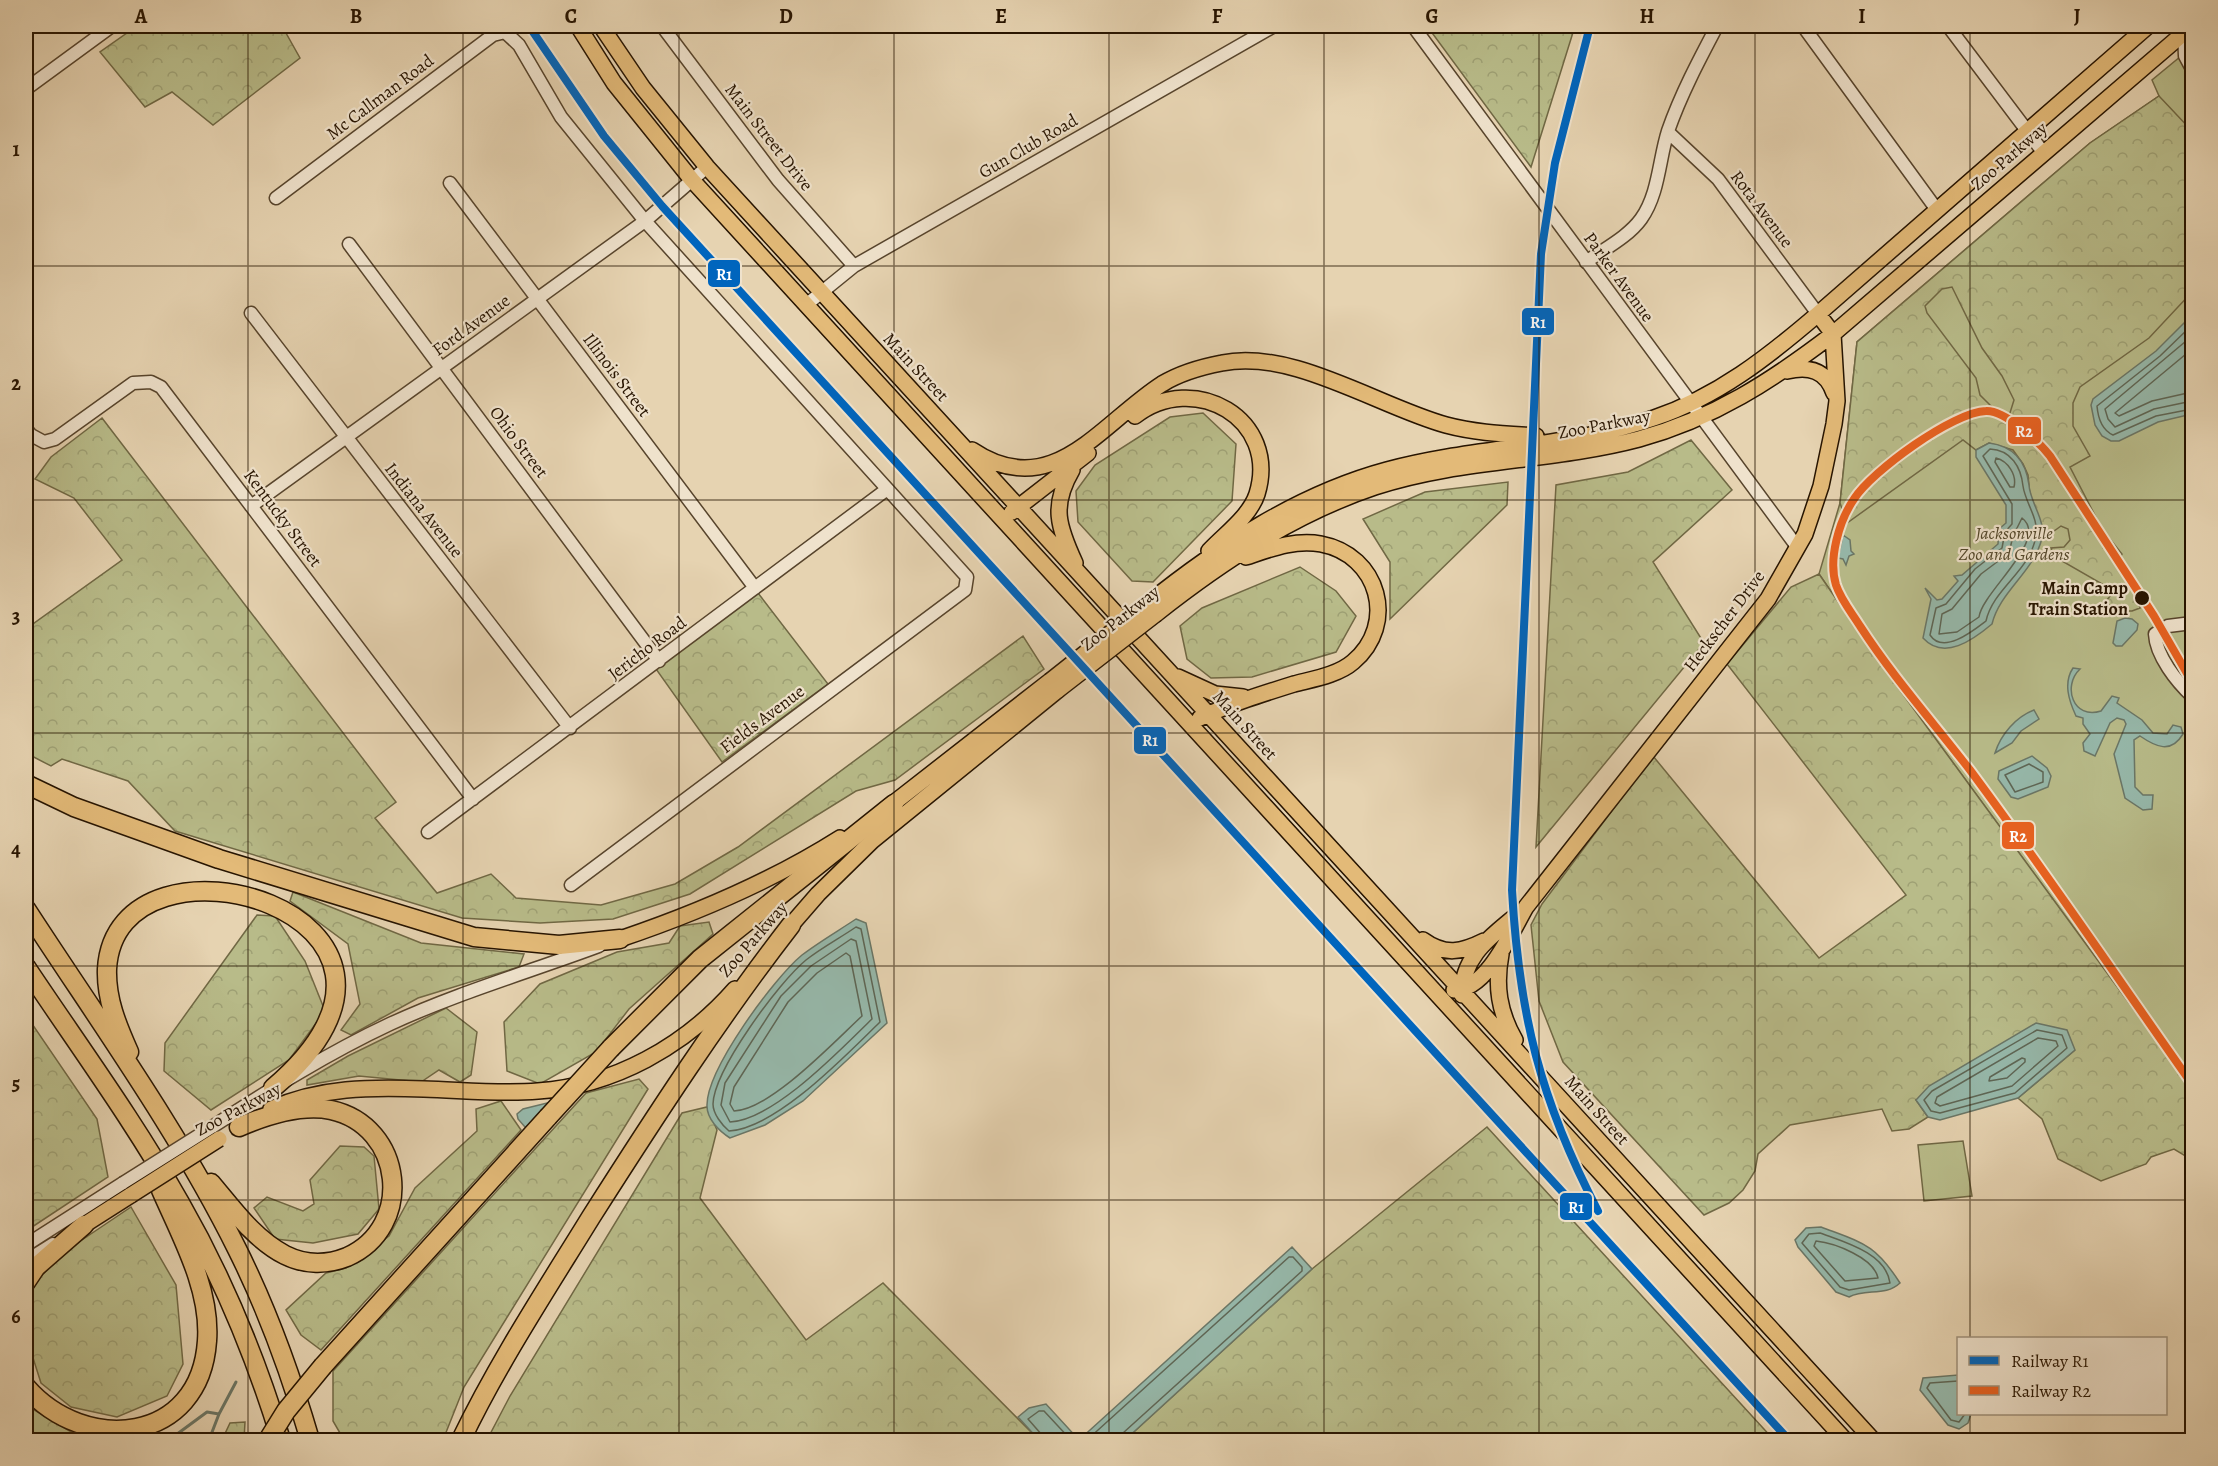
<svg xmlns="http://www.w3.org/2000/svg" width="2218" height="1466" viewBox="0 0 2218 1466" font-family="Alegreya,serif">
<style>
.green{fill:#b8bb89;stroke:#706844;stroke-width:1.5}
.forest{fill:url(#forest-crowns);stroke:#706844;stroke-width:1.5;fill-rule:evenodd}
.water{fill:#96b8aa;stroke:#6a7666;stroke-width:1.5}
.lines{fill:none;stroke-linecap:round;stroke-linejoin:round}
.shore{stroke:#5e6655;stroke-width:1.5}
.stream{stroke:#6a7666;stroke-width:3}
.minor-casing{stroke:#57442c;stroke-width:15}
.major-casing{stroke:#271400;stroke-width:18}
.highway-casing{stroke:#271400;stroke-width:21}
.minor{stroke:#efe2cc;stroke-width:12}
.major{stroke:#e3ba78;stroke-width:15}
.highway{stroke:#e3ba78;stroke-width:18}
.minor-bridge-casing{stroke:#57442c;stroke-width:15;stroke-linecap:butt}
.major-bridge-casing{stroke:#271400;stroke-width:18;stroke-linecap:butt}
.highway-bridge-casing{stroke:#271400;stroke-width:21;stroke-linecap:butt}
.minor-bridge{stroke:#efe2cc;stroke-width:12}
.major-bridge{stroke:#e3ba78;stroke-width:15}
.highway-bridge{stroke:#e3ba78;stroke-width:18}
.rail-1-casing{stroke:#efe2cc;stroke-width:12}
.rail-2-casing{stroke:#efe2cc;stroke-width:12}
.rail-1{stroke:#0065bd;stroke-width:8}
.rail-2{stroke:#e86120;stroke-width:8}
.grid{fill:none;stroke:#271400;stroke-width:1.5;stroke-opacity:0.55}
.stop-dot{fill:#271400;stroke:#efe2cc;stroke-width:2}
.labels{text-anchor:middle;stroke-width:4.5;stroke-linejoin:round;paint-order:stroke}
.street-label{font-size:18px;fill:#271400;stroke:#efe2cc}
.park-label{font-size:18px;font-style:italic;fill:#524629;stroke:#efe2cc}
.stop-label{font-size:18px;font-weight:bold;fill:#271400;stroke:#efe2cc;text-anchor:end}
.line-badge{stroke:#efe2cc;stroke-width:2}
.badge-label{font-size:16px;text-anchor:middle;font-weight:bold;fill:#fff}
.neatline{fill:none;stroke:#271400;stroke-width:2}
.grid-label{font-size:20px;text-anchor:middle;font-weight:bold;fill:#271400}
</style>
<defs>
<pattern id="forest-crowns" width="20" height="18" patternUnits="userSpaceOnUse" patternTransform="scale(1.5)"><rect width="20" height="18" fill="#b8bb89"/><path d="M2 6a3 3 0 1 1 6 0M12 15a3 3 0 1 1 6 0" fill="none" stroke="#9ea074"/></pattern>
</defs>
<rect width="100%" height="100%" fill="#e6d3b1"/>
<filter id="stains"><feTurbulence type="fractalNoise" baseFrequency=".00333" numOctaves="4"/><feColorMatrix values="0 0 0 0 .2 0 0 0 0 .09 0 0 0 0 .02 0 0 0 .5 -.17"/></filter>
<radialGradient id="worn" r=".72"><stop offset=".6" stop-color="#630" stop-opacity="0"/><stop offset="1" stop-color="#630" stop-opacity=".3"/></radialGradient>
<path class="green" d="M2192,47V1089L1883,667L1819,574L1840,503L1857,342L2090,143L2159,96L2152,80Z
M1963,1141L1972,1196L1924,1201L1918,1145Z"/>
<path class="forest" d="M137,26H282L300,58L213,125L172,92L145,107L100,52Z
M1427,26H1575L1531,167Z
M2159,96L2192,131V292L2149,338L2080,387L2073,403V426L2090,456L2070,467L2102,529L2122,554L2117,564L2135,593L2140,608L2132,611H2113L2106,601L2111,595L2104,585L2055,557L2051,548L2064,547L2070,540L2068,529L2061,526L2054,531L2042,530L2030,497L2028,475L2023,464L2013,450L1989,443L1976,450L1963,440L1847,523L1840,503L1857,342L2090,143ZM1952,287L1982,348L2002,376L2014,400L2009,416L1993,408L1980,395L1976,378L1927,313L1925,306L1942,289Z
M1203,413L1236,444L1232,501L1153,582L1132,581L1078,522L1076,491L1095,465L1170,417Z
M102,418L396,802L375,818L437,893L491,874L516,898L601,905L675,884L738,847L1023,636L1044,669L895,780L856,791L690,894L613,919L540,923L462,918L175,831L128,781L62,759L51,766L26,753V629L122,560L74,498L35,479L51,457Z
M1691,440L1732,490L1653,562L1704,643L1536,847L1556,485L1628,472Z
M1508,482L1507,505L1390,619V562L1363,519L1425,492Z
M1300,567L1336,591L1356,616L1336,652L1252,677L1211,678L1187,659L1180,626L1202,608Z
M1819,574L1883,667L2192,1089V1160L2174,1149L2151,1157L2146,1164L2101,1181L2058,1159L2042,1119L2018,1098L2075,1050L1916,1100L1928,1117L1909,1129L1892,1131L1882,1109L1790,1125L1758,1154L1755,1171L1743,1190L1729,1203L1704,1215L1563,1062L1539,1001L1531,925L1542,904L1653,756L1819,958L1906,895L1727,664L1791,587Z
M758,593L828,684L722,762L656,669Z
M293,892L421,943L524,954L519,967L418,998L351,1035L341,1030L360,1004L348,944L290,901Z
M257,915L275,916L305,961L325,1011L289,1060L211,1110L164,1071L165,1043Z
M709,922L713,934L629,1009L596,1052L540,1084L507,1071L504,1022L540,984L617,952L669,943L680,926Z
M446,1008L477,1032L471,1075L460,1082L439,1070L421,1082L359,1076L307,1085V1080L348,1056Z
M26,1015L97,1119L108,1177L26,1231Z
M639,1079L648,1089L464,1387L443,1440H344L333,1421V1371L586,1093Z
M501,1101L521,1130L321,1350L301,1335L286,1310L326,1273L346,1268L389,1236L415,1188L477,1131L476,1109Z
M707,1107L717,1130L700,1198L806,1340L883,1283L1039,1440H487L510,1396L682,1113Z
M1487,1127L1774,1440H1125L1312,1269Z
M340,1146L364,1147L374,1156L379,1209L358,1234L313,1243L275,1239L254,1208L267,1197L303,1211L314,1204L310,1180Z
M131,1207L176,1285L183,1364L167,1396L117,1417L71,1407L41,1383L26,1336V1306L37,1280L70,1248Z
M26,1405L73,1433L96,1440H26Z
M245,1422L244,1440H222L230,1423Z"/>
<path class="water" d="M2192,315V414L2158,422L2119,441H2111L2102,436L2095,425L2091,405L2093,399L2156,351Z
M1989,443C2013,446 2026,461 2029,485C2030,502 2046,521 2042,538C2034,572 2000,591 1992,624C1973,640 1944,661 1923,638L1931,599L1925,588L1937,600L1942,599L1958,581L1954,576L1962,575L1998,544L1999,529L2006,523V505L1976,457V450Z
M1843,535L1850,540L1851,551L1854,554L1849,556L1846,565L1843,559L1838,558Z
M2125,618L2132,619L2138,624L2137,630L2122,646H2116L2113,643L2117,621Z
M2073,668L2080,669C2062,686 2073,720 2101,711L2112,696L2119,698L2117,703L2142,720L2153,733L2167,734L2173,725L2181,727L2183,734C2171,754 2156,747 2140,736L2134,740L2135,787L2143,795H2153L2152,809L2143,810L2125,798L2114,754L2126,724L2124,720L2117,718L2110,723L2095,756L2084,751L2083,743L2090,734L2083,724V718L2076,716C2069,701 2063,683 2073,668Z
M2034,710L2039,719L2021,731L2012,743L1995,753C2001,734 2016,717 2034,710Z
M2032,756L2047,768L2051,776L2048,787L2018,799L2011,797L1998,779L1999,771Z
M856,919L866,923L887,1023L803,1101L765,1125L730,1138C719,1131 707,1119 707,1106C706,1070 774,978 802,955C819,942 838,931 856,919Z
M2036,1023L2067,1030L2075,1050L2018,1098L1940,1120L1928,1117L1916,1100L1929,1086Z
M551,1102L529,1127H525L518,1119L517,1114L523,1109Z
M1821,1227C1863,1243 1875,1244 1900,1283C1885,1297 1866,1288 1849,1297L1836,1292L1798,1247L1795,1240L1806,1228Z
M1292,1247L1312,1269L1125,1440H1039L1018,1417L1029,1408L1046,1404L1079,1440Z
M1958,1375V1414H1971L1968,1423L1959,1429L1948,1425L1920,1390L1923,1378Z"/>
<g class="lines">
<path class="shore" d="M2192,325L2160,356L2097,406C2098,418 2102,430 2113,435L2156,416L2192,409
M2192,336L2105,409L2108,419L2115,427L2154,409L2192,401
M2192,349L2115,413L2119,416L2152,401L2192,392
M1990,449C2011,450 2021,467 2023,486C2025,502 2039,519 2036,535C2032,570 1993,588 1986,621C1973,631 1943,655 1930,635L1936,608L1946,604L1975,569L2002,548L2005,532L2012,524V504L1983,456Z
M1996,458C2008,461 2017,475 2014,487H2010L1995,462Z
M2022,518C2050,539 1982,592 1979,617L1957,632L1939,634L1942,614L1952,609L1981,574L2009,553L2013,536Z
M2029,764L2043,772V782L2015,792L2005,775Z
M856,927L861,929L880,1022C846,1055 777,1128 729,1131C722,1125 713,1114 713,1104C714,1070 779,982 806,960C821,948 840,938 856,927Z
M851,939L856,941L872,1019C841,1049 774,1120 730,1122L721,1105L725,1083L781,996L811,966Z
M846,953L850,956L862,1016C834,1042 770,1110 734,1111L730,1104L734,1087L788,1002L817,973Z
M2037,1030L2062,1035L2067,1048L2015,1093L1940,1113L1931,1111L1924,1100L1932,1091Z
M2038,1038L2056,1041L2058,1046L2012,1086L1940,1106L1935,1103L1937,1097Z
M2022,1058L2025,1059V1062L2007,1078L1989,1081L1990,1077Z
M1820,1233C1844,1242 1886,1253 1890,1283L1849,1290L1840,1287L1802,1243L1809,1234Z
M1816,1241C1835,1243 1874,1258 1878,1278L1845,1281L1814,1246Z
M1958,1381L1930,1383L1927,1388L1951,1420L1959,1422L1965,1414
M1043,1440L1042,1435L1028,1419L1039,1411H1044L1071,1440
M1087,1440L1289,1257H1293L1302,1267V1271L1123,1433L1121,1440"/>
<path class="stream" d="M169,1440L207,1412L219,1414
M209,1440L219,1414L236,1382"/>
<g class="minor-casing">
<path id="minor" d="M662,26L778,180L854,266
M1413,26L1798,548
M1803,26L1937,210
M1948,26L2043,152
M2192,36L2184,33L2185,56L2192,69
M26,89L112,26
M1668,132L1718,179L1818,314
M450,183L755,588
M276,198L493,35L505,32L519,45L561,117L645,221L967,577L965,590L571,885
M349,244L659,661
M1586,262C1604,249 1628,237 1641,219C1659,194 1659,159 1668,131C1681,94 1699,60 1717,26
M806,305L854,266L1274,26
M251,313L570,728
M26,429L31,435L44,442L55,439L133,383L151,382L161,387L473,799
M251,506L645,221L707,167
M2192,623L2168,626L2155,634C2156,656 2177,682 2192,696
M428,832L886,490
M212,1127C269,1090 328,1053 390,1024C457,993 529,972 599,946
M26,1245L123,1183
M26,1261L53,1244"/>
</g>
<g class="major-casing">
<path id="major" d="M578,26L614,83L692,180L1845,1440
M601,26L643,88L707,167L1873,1440
M1787,371C1809,366 1826,370 1834,393
M1135,416C1194,370 1280,419 1257,494C1250,516 1225,534 1209,551
M972,450C1052,504 1100,424 1162,384C1180,373 1201,367 1222,363C1291,348 1380,407 1446,425C1476,433 1505,434 1536,436
M1072,470C1051,506 1058,526 1075,563
M1012,512L1088,453
M1147,604C1218,547 1298,494 1387,470C1475,446 1568,448 1654,418C1717,397 1768,357 1818,314L2148,26
M1156,614C1222,562 1294,514 1375,487C1460,459 1552,462 1639,439C1713,419 1773,380 1833,334L2192,26
M1178,677L1215,694L1243,697
M1200,718C1230,704 1262,694 1294,684C1313,679 1338,675 1353,662C1398,624 1379,555 1321,544C1295,539 1270,549 1246,557
M886,809L1050,681
M785,932L818,894L872,841L1058,690
M620,939C697,913 772,881 840,838
M1423,940C1445,956 1462,952 1484,941
M1501,954C1495,986 1499,1012 1515,1040
M1454,990C1487,990 1512,931 1526,907L1768,599L1805,534L1821,486L1834,424L1837,401L1833,334L1818,314
M1462,995C1462,955 1492,936 1519,913
M271,1109C320,1087 371,1087 424,1089C461,1090 500,1094 538,1091C614,1086 685,1046 735,989
M84,1225L131,1195"/>
</g>
<g class="highway-casing">
<path id="highway" d="M26,784L74,807L219,859L474,937L559,945L620,939
M26,909C98,1020 178,1130 237,1249C268,1311 291,1375 310,1440
M26,967C78,1045 134,1121 180,1203C223,1278 256,1358 281,1440
M611,1048L700,959L894,804
M129,1052C117,1025 106,999 107,969C116,812 478,914 273,1088
M211,1183C233,1209 254,1239 285,1255C305,1265 327,1265 347,1257C415,1227 404,1126 331,1110C301,1104 267,1115 239,1127
M26,1282L36,1267L84,1225
M323,1366L548,1117
M26,1387C85,1455 200,1444 207,1341C211,1289 181,1236 161,1190
M461,1440C498,1363 546,1290 591,1217C654,1118 719,1018 791,925"/>
</g>
<use href="#minor" class="minor"/>
<use href="#major" class="major"/>
<use href="#highway" class="highway"/>
<g class="minor-bridge-casing">
<path id="minor-bridge" d="M123,1183L212,1127"/>
</g>
<g class="major-bridge-casing">
<path id="major-bridge" d="M1050,681L1147,604
M1058,690L1156,614
M131,1195L219,1139"/>
</g>
<g class="highway-bridge-casing">
<path id="highway-bridge" d="M548,1117L611,1048
M268,1440L286,1411L323,1366"/>
</g>
<use href="#minor-bridge" class="minor-bridge"/>
<use href="#major-bridge" class="major-bridge"/>
<use href="#highway-bridge" class="highway-bridge"/>
<g class="rail-1-casing">
<path id="rail-1" d="M529,26L604,136L662,206L1789,1440
M1590,26L1555,163L1541,254L1512,890C1519,1014 1540,1100 1598,1211"/>
</g>
<g class="rail-2-casing">
<path id="rail-2" d="M2192,682L2154,616L2050,456C2039,442 2005,410 1986,411C1953,412 1872,471 1854,499C1839,521 1828,559 1836,585C1841,600 1852,613 1860,626C1893,677 1933,722 1970,770C2046,872 2118,979 2192,1084"/>
</g>
<use href="#rail-1" class="rail-1"/>
<use href="#rail-2" class="rail-2"/>
</g>
<path class="grid" d="M248,26V1440M463,26V1440M679,26V1440M894,26V1440M1109,26V1440M1324,26V1440M1539,26V1440M1755,26V1440M1970,26V1338M26,266H2192M26,500H2192M26,733H2192M26,966H2192M26,1200H2192M1970,1414V1440"/>
<circle class="stop-dot" cx="2142" cy="598" r="8"/>
<g class="labels">
<g class="street-label">
<text transform="translate(380 97) rotate(-37)" y="6">Mc Callman Road</text>
<text transform="translate(769 137) rotate(52)" y="6">Main Street Drive</text>
<text transform="translate(1028 146) rotate(-30)" y="6">Gun Club Road</text>
<text transform="translate(2009 156) rotate(-41)" y="6">Zoo Parkway</text>
<text transform="translate(1762 209) rotate(53)" y="6">Rota Avenue</text>
<text transform="translate(1619 277) rotate(54)" y="6">Parker Avenue</text>
<text transform="translate(471 325) rotate(-36)" y="6">Ford Avenue</text>
<text transform="translate(916 367) rotate(47)" y="6">Main Street</text>
<text transform="translate(617 375) rotate(53)" y="6">Illinois Street</text>
<text transform="translate(1604 424) rotate(-11)" y="6">Zoo Parkway</text>
<text transform="translate(519 442) rotate(53)" y="6">Ohio Street</text>
<text transform="translate(424 510) rotate(52)" y="6">Indiana Avenue</text>
<text transform="translate(283 518) rotate(53)" y="6">Kentucky Street</text>
<text transform="translate(1120 618) rotate(-38)" y="6">Zoo Parkway</text>
<text transform="translate(1724 621) rotate(-53)" y="6">Heckscher Drive</text>
<text transform="translate(647 648) rotate(-37)" y="6">Jericho Road</text>
<text transform="translate(762 719) rotate(-37)" y="6">Fields Avenue</text>
<text transform="translate(1245 725) rotate(48)" y="6">Main Street</text>
<text transform="translate(753 939) rotate(-49)" y="6">Zoo Parkway</text>
<text transform="translate(238 1109) rotate(-28)" y="6">Zoo Parkway</text>
<text transform="translate(1597 1110) rotate(48)" y="6">Main Street</text>
</g>
<g class="park-label">
<text x="2014" y="539">Jacksonville<tspan x="2014" dy="21">Zoo and Gardens</tspan></text>
</g>
<g class="stop-label">
<text x="2128" y="594">Main Camp<tspan x="2128" dy="21">Train Station</tspan></text>
</g>
</g>
<g class="line-badge">
<rect x="707" y="259" width="34" height="29" rx="6" fill="#0065bd"/>
<rect x="1521" y="307" width="34" height="29" rx="6" fill="#0065bd"/>
<rect x="2007" y="416" width="35" height="29" rx="6" fill="#e86120"/>
<rect x="1133" y="726" width="34" height="29" rx="6" fill="#0065bd"/>
<rect x="2001" y="821" width="34" height="29" rx="6" fill="#e86120"/>
<rect x="1559" y="1192" width="34" height="29" rx="6" fill="#0065bd"/>
</g>
<g class="badge-label">
<text x="724" y="280">R1</text>
<text x="1538" y="328">R1</text>
<text x="2024" y="437">R2</text>
<text x="1150" y="746">R1</text>
<text x="2018" y="842">R2</text>
<text x="1576" y="1213">R1</text>
</g>
<rect width="2218" height="1466" fill="none" stroke="#e6d3b1" stroke-width="66"/>
<rect x="1957" y="1337" width="210" height="78" fill="#efe2cc" stroke="#9f907a" stroke-width="1.5"/>
<rect x="1969" y="1356" width="30" height="9" fill="#0065bd" stroke="#9f907a" stroke-width="1.5"/>
<text x="2011" y="1367" font-size="18" fill="#271400">Railway R1</text>
<rect x="1969" y="1386" width="30" height="9" fill="#e86120" stroke="#9f907a" stroke-width="1.5"/>
<text x="2011" y="1397" font-size="18" fill="#271400">Railway R2</text>
<rect x="33" y="33" width="2152" height="1400" class="neatline"/>
<g class="grid-label">
<text x="141" y="23">A</text>
<text x="356" y="23">B</text>
<text x="571" y="23">C</text>
<text x="786" y="23">D</text>
<text x="1001" y="23">E</text>
<text x="1217" y="23">F</text>
<text x="1432" y="23">G</text>
<text x="1647" y="23">H</text>
<text x="1862" y="23">I</text>
<text x="2077" y="23">J</text>
<text x="16" y="156">1</text>
<text x="16" y="390">2</text>
<text x="16" y="623">3</text>
<text x="16" y="856">4</text>
<text x="16" y="1090">5</text>
<text x="16" y="1323">6</text>
</g>
<rect width="100%" height="100%" filter="url(#stains)"/>
<rect width="100%" height="100%" fill="url(#worn)"/>
</svg>
